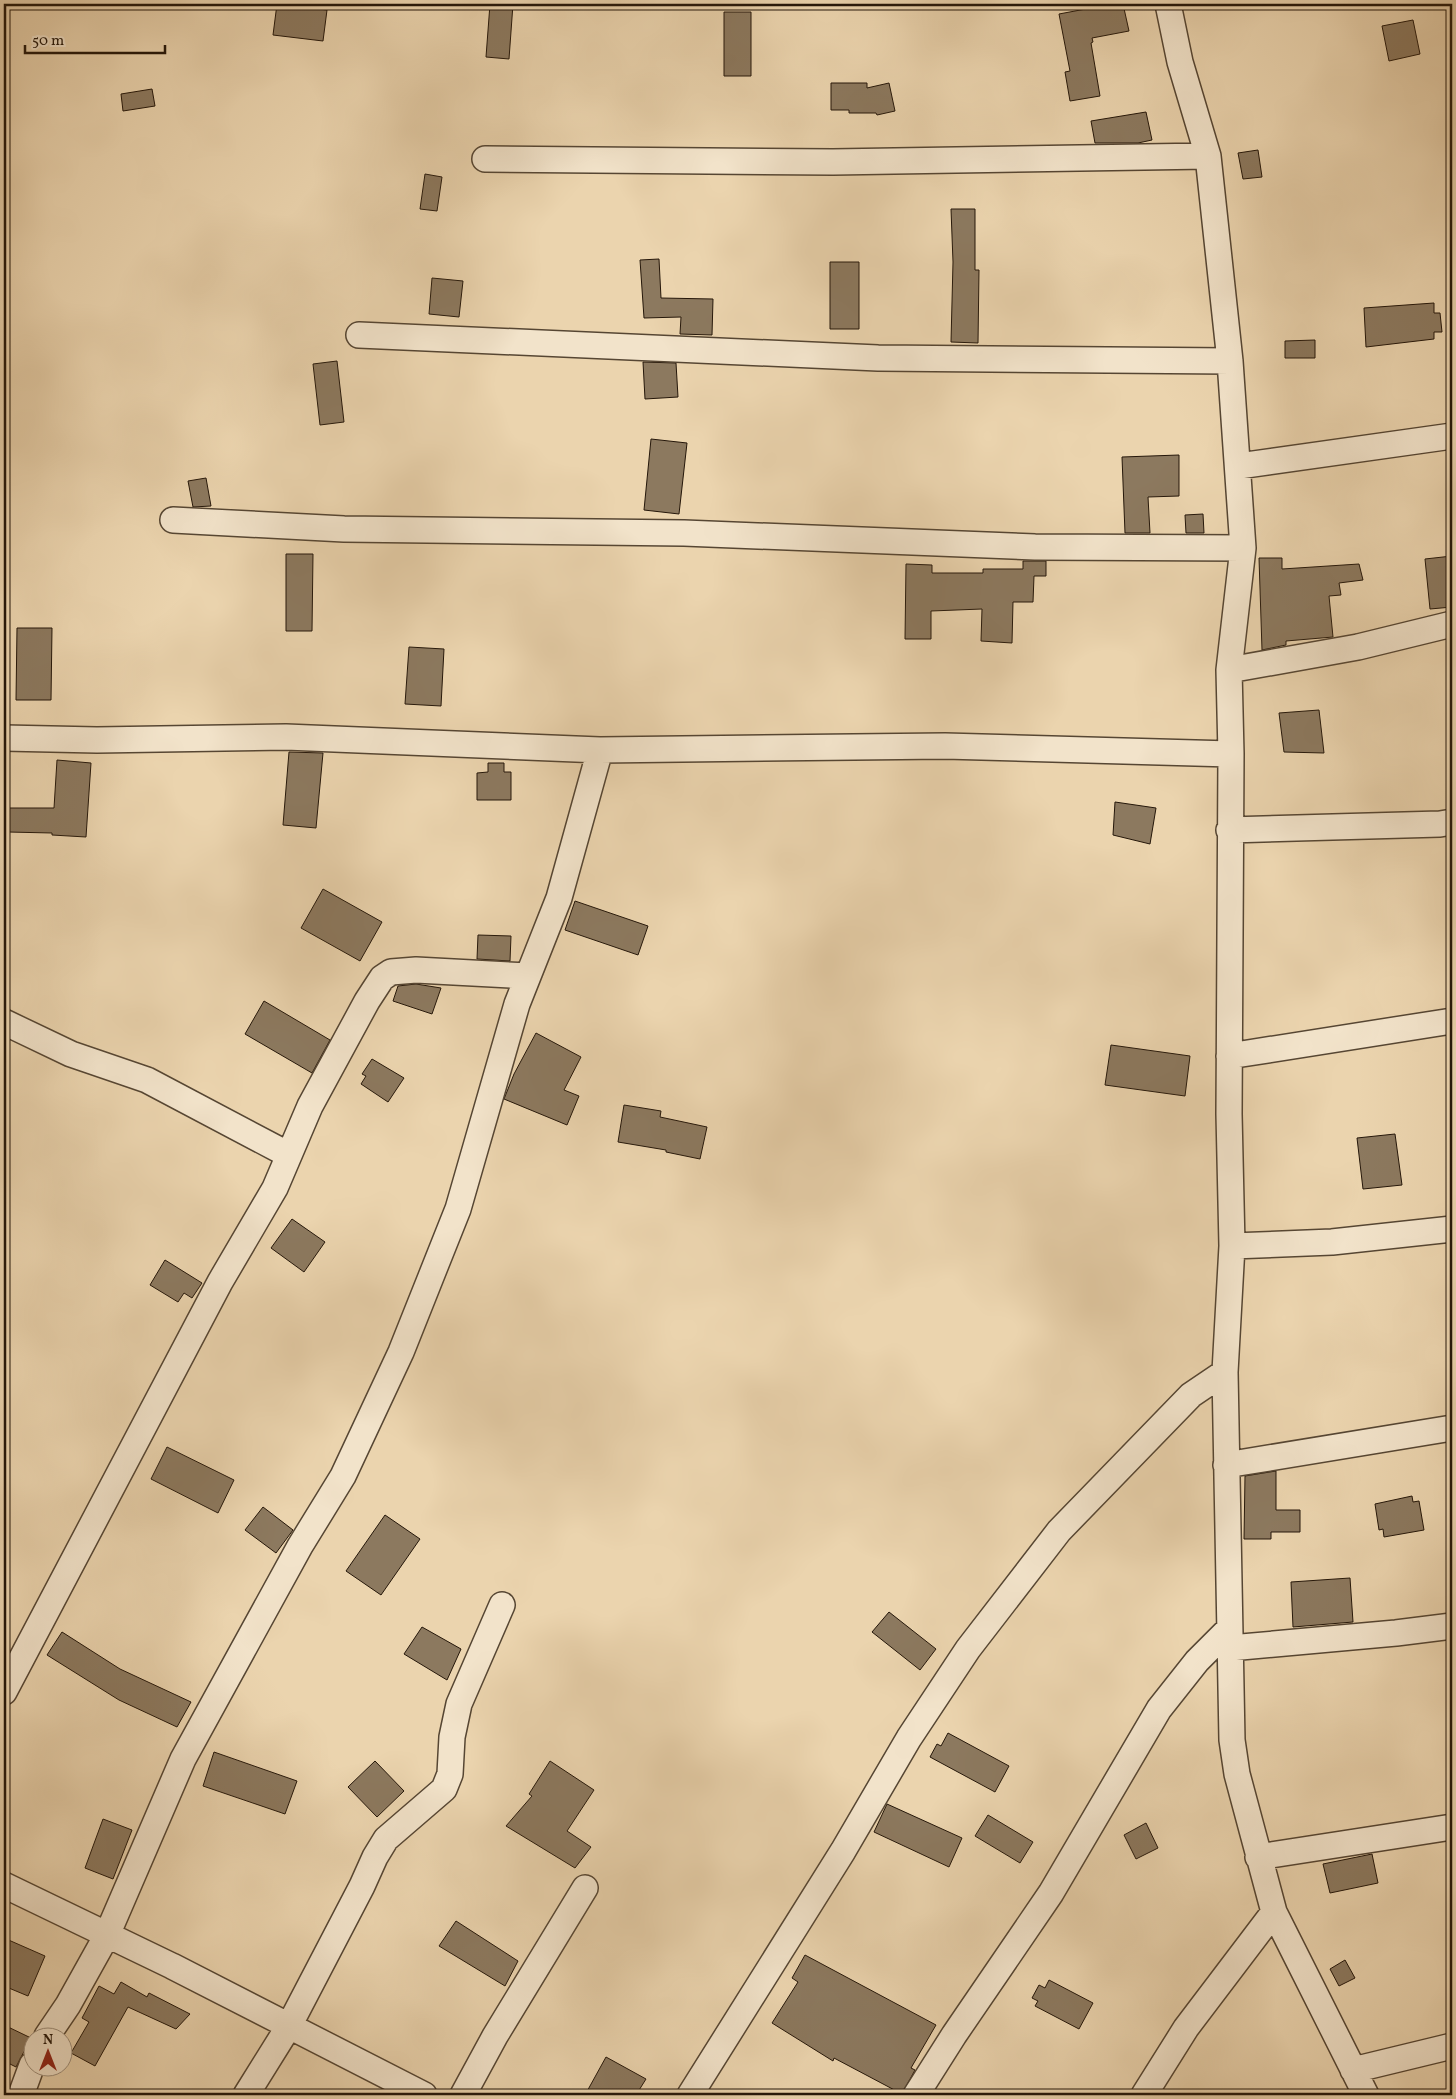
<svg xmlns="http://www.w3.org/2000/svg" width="1456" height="2099" viewBox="0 0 1456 2099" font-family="Vollkorn,serif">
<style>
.building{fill:#8c795f;stroke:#25170a}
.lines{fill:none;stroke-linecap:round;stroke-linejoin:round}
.minor-casing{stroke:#564633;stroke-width:28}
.minor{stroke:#f2e3ca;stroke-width:25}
</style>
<rect width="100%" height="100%" fill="#ebd4ae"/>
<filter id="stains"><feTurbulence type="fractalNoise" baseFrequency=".004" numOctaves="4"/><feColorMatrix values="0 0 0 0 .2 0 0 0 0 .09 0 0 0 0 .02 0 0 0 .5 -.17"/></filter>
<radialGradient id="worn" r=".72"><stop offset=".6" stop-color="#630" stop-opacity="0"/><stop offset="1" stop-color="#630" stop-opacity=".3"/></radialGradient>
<path class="building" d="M277,4L291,6V4H312L311,8L327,10L323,41L273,35Z
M490,4H513L509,59L486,57Z
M1091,4H1123L1129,31L1092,38L1093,42L1091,43L1100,96L1070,101L1065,72L1070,71L1059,14L1091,8Z
M724,12H751V76H724Z
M1413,20L1420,54L1389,61L1382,26Z
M831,83H867V88L889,83L895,111L877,115L876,113H849V110H831Z
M152,89L155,106L123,111L121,94Z
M1146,112L1152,140L1138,143H1095L1091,121Z
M1258,150L1262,177L1243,179L1238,153Z
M425,174L442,177L437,211L420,209Z
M951,209H975V270H979L978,343L951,342L953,262Z
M659,259L661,298L713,299L712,335L680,334L681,317L644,318L640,260Z
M830,262H859V329H830Z
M432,278L463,281L459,317L429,314Z
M1434,303V313H1440L1442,332H1434V339L1366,347L1364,308Z
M1315,340V358H1285V341Z
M337,361L344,422L320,425L313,364Z
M643,362L676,363L678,397L645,399Z
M651,439L687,443L679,514L644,510Z
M1179,455V496L1148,497L1150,533H1125L1122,457Z
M206,478L211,506L193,507L188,481Z
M1203,514L1204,533H1186L1185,515Z
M286,554H313L312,631H286Z
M1452,556V607L1430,609L1425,559Z
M1259,558H1282V569L1359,564L1363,580L1339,583L1341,595L1329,596L1333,637L1286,641V645L1262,650Z
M1023,561H1046V576H1034L1033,602H1013L1012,643L981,641L982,609L931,611V639H905L906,564L932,565V573H983V569H1023Z
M17,628H52L51,700H16Z
M409,647L444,649L441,706L405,704Z
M1319,710L1324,753L1284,752L1279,713Z
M289,752L323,753L316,828L283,825Z
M57,760L91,763L86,837L52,835V833L8,832L9,808H54Z
M488,763H504V772H511V800H477V773L488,772Z
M1115,802L1156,808L1150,844L1113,835Z
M323,889L382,922L360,961L301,928Z
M575,901L648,926L638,955L565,930Z
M478,935L511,936L510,961L477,959Z
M416,984L441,988L432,1014L393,1001L398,986Z
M264,1001L330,1040L312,1073L245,1034Z
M536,1033L581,1057L564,1090L579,1096L567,1125L504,1099L514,1074Z
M1111,1045L1190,1056L1185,1096L1105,1085Z
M372,1059L404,1078L388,1102L361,1084L366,1076L362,1074Z
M624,1105L661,1111L660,1117L707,1127L700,1159L666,1152V1150L618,1142Z
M1395,1134L1402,1185L1363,1189L1357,1138Z
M292,1219L325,1242L304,1272L271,1248Z
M165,1260L202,1283L192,1298L184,1293L178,1302L150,1285Z
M167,1447L234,1480L218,1513L151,1479Z
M1276,1471V1510H1300V1532H1271V1539H1244L1245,1476Z
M1412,1496L1413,1502L1419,1501L1424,1530L1384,1537L1383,1529L1379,1530L1375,1504Z
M263,1507L293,1530L276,1553L245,1530Z
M385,1515L420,1539L381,1595L346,1571Z
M1350,1578L1353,1622L1293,1627L1291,1582Z
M889,1612L936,1649L920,1670L872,1632Z
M422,1627L461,1649L447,1680L404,1654Z
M62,1632L120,1669L191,1702L177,1727L119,1700L47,1655Z
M948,1733L1009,1766L995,1792L930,1757L937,1744L941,1746Z
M214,1752L297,1781L285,1814L203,1786Z
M375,1761L404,1791L377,1817L348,1787Z
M550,1761L594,1790L567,1831L591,1847L575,1868L506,1826L532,1796L529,1794Z
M887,1804L962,1838L949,1867L874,1832Z
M988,1815L1033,1842L1020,1863L975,1836Z
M103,1819L132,1830L113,1879L85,1868Z
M1146,1823L1158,1848L1136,1859L1124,1835Z
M1372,1854L1378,1883L1330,1893L1323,1864Z
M456,1921L518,1961L505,1986L439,1946Z
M4,1938L45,1956L28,1996L4,1986Z
M805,1955L936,2025L911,2068L915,2070L902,2094L834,2058L833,2061L772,2023L798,1982L792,1978Z
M1345,1960L1355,1978L1339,1986L1330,1969Z
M1049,1980L1093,2003L1079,2029L1035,2006L1038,2001L1032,1998L1039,1985L1045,1988Z
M121,1982L147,1997L149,1993L190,2014L176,2029L128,2007L95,2066L71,2053L89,2022L82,2018L99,1986L114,1994Z
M4,2025L31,2038L16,2067L4,2061Z
M606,2057L646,2079L636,2095H585Z"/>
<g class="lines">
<g class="minor-casing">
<path id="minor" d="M1168,4L1180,62L1208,156L1230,361L1243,548L1229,670L1231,754L1229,1114L1232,1246L1225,1372L1232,1740L1237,1774L1274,1912L1366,2095
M485,159L833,162L1208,156
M359,335L878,358L1230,361
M1239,466L1452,436
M173,520L344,529L684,533L1035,547L1243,548
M1229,670L1358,647L1452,624
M4,738L97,740L286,737L600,750L945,746L1231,754
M1229,830L1440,824L1452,822
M4,1022L71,1054L147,1080L289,1155
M1229,1056L1452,1021
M1232,1246L1332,1242L1452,1229
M1226,1465L1452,1428
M1230,1648L1396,1633L1452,1626
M4,1692L220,1282L275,1188L310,1106L367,1001L382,978L391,972L416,970L528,976
M1258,1857L1452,1827
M4,1885L172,1966L424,2095
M47,2036L68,2005L107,1935L183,1759L300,1546L343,1476L401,1352L458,1209L517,1004L559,898L600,750
M1353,2070L1452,2046
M21,2095L32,2065
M246,2095L289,2026L362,1886L375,1857L386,1839L444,1789L450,1774L452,1737L459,1704L502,1605
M463,2095L495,2036L585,1888
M690,2095L843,1851L909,1738L968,1649L1059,1531L1191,1395L1225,1372
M916,2095L954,2035L1051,1893L1159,1709L1197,1661L1229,1629
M1144,2095L1186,2028L1274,1912"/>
</g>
<use href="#minor" class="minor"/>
</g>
<rect width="1456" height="2099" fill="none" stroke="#ebd4ae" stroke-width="20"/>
<rect x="5" y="5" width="1446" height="2089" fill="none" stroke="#25170a" stroke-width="2.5"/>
<rect x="10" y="10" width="1436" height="2079" fill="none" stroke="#25170a"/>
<g transform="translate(48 2052)"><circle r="24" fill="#f2e3ca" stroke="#a0917d"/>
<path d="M0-4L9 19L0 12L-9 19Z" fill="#8f2418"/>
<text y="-8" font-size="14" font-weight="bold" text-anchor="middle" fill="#25170a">N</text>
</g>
<path d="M25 45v8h140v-8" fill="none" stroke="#25170a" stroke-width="2.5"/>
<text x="32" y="45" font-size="15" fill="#25170a" stroke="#f2e3ca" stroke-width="4" paint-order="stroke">50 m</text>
<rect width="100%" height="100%" filter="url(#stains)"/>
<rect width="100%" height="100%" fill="url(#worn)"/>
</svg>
